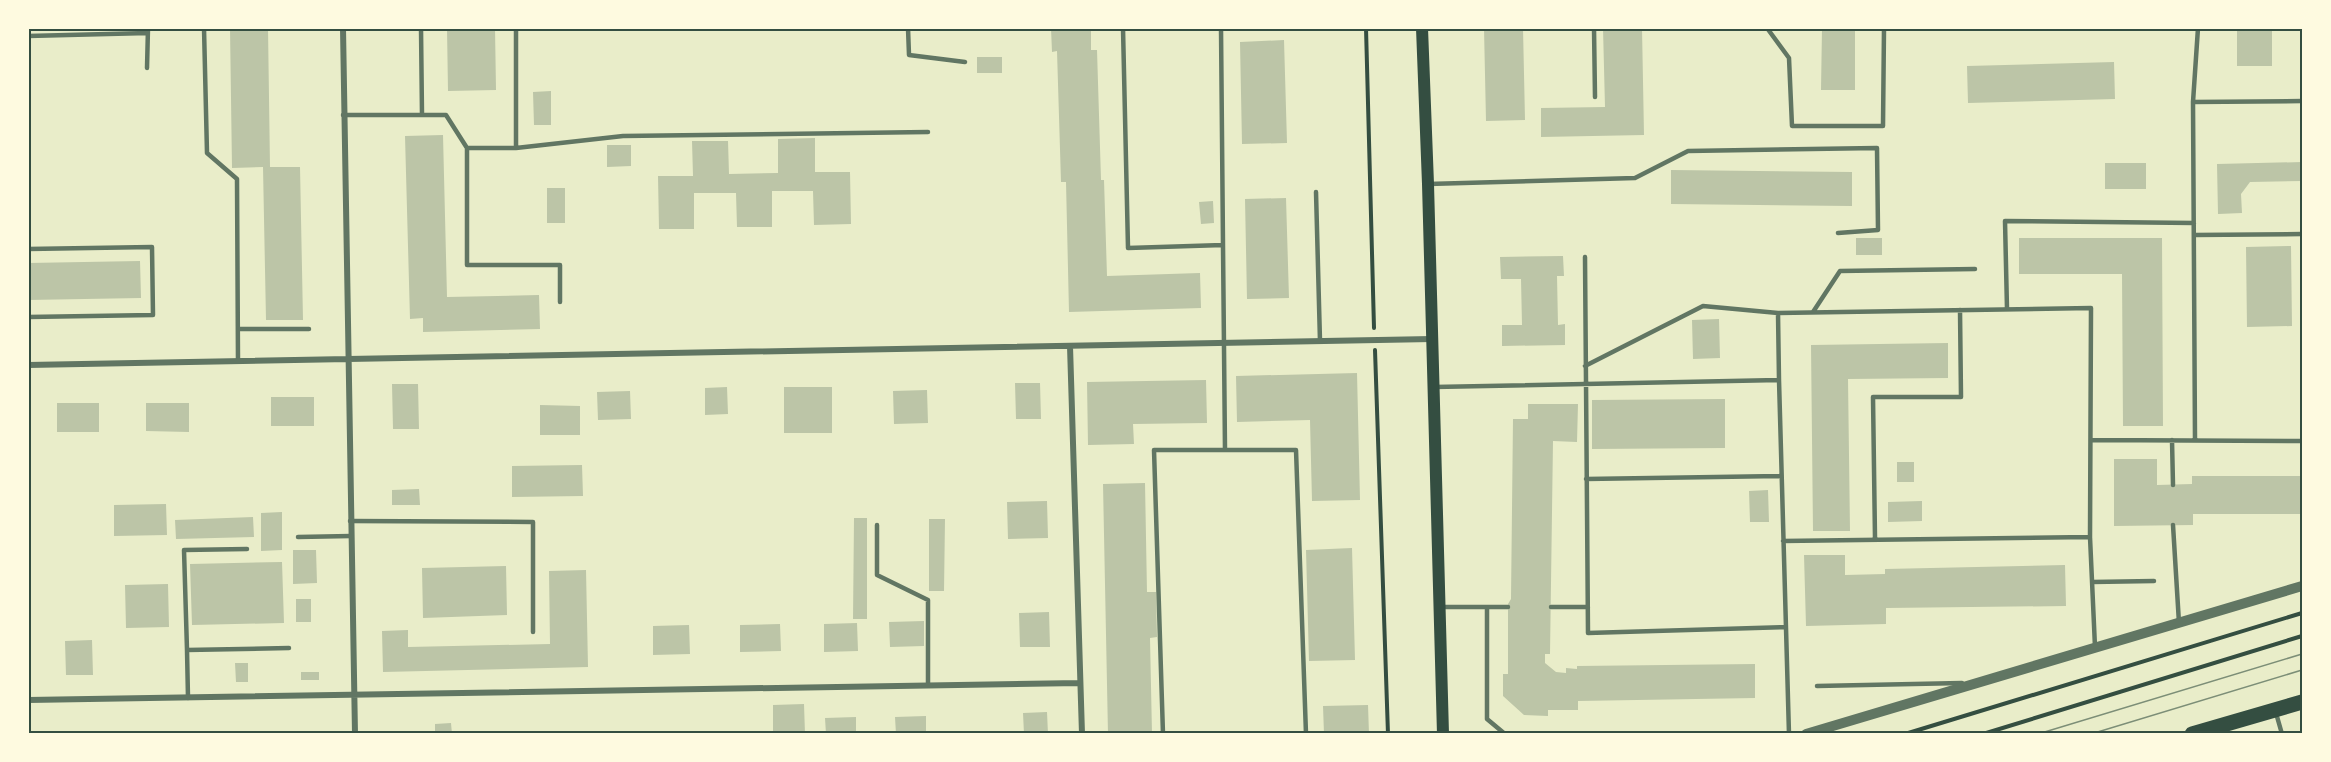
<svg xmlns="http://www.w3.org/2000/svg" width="2331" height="762" viewBox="0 0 2331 762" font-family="Helvetica,sans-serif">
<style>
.building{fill:#bcc5a7}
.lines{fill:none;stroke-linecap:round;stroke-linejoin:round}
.path{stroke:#344e41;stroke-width:4}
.service{stroke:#617663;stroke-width:4.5}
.minor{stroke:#617663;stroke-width:6}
.tertiary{stroke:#617663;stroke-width:10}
.secondary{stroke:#344e41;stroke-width:12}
.primary{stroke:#344e41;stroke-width:15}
.tram{stroke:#7c8e77;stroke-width:1.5}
.neatline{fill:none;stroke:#344e41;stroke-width:2}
</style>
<rect width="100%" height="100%" fill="#e9edc9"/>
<path class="building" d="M230,28H268L270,167H300L303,320H266L263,167L232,168Z
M447,28H495L496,90L448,91Z
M1051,28H1091V50H1097L1101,180H1104L1107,276L1200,273L1201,308L1069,312L1066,182H1061L1057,51L1052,52Z
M1484,28H1523L1525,120L1486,121Z
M1603,28H1642L1644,135L1541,137V108L1605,107Z
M1822,28H1855V90H1821Z
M2237,28H2272V66H2237Z
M1284,40L1287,143L1242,144L1240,42Z
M977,57H1002V73H977Z
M2114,62L2115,99L1968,103L1967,66Z
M551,91V125H534L533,92Z
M443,135L447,297L539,295L540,329L423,332V318L410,319L405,136Z
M815,138V172H850L851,224L814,225L813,191H772V227H737L736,193H694V229H659L658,176H693L692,141H728L729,174L778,173V139Z
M607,145H631V166L607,167Z
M2302,162V181L2250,182L2241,194L2242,213L2218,214L2217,164Z
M2105,163H2146V189H2105Z
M1671,170L1852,172V206L1671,204Z
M547,188H565V223H547Z
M1286,198L1289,298L1247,299L1245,199Z
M1213,201L1214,223L1201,224L1199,202Z
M1856,238H1882V255H1856Z
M2019,238H2162L2163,426H2123L2122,274H2019Z
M2291,246L2292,326L2247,327L2246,247Z
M1563,256L1564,276H1557L1558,325L1565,324V345L1502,346V325H1522L1521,279H1501L1500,257Z
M140,261L141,298L28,300V263Z
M1719,319L1720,358L1693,359L1692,320Z
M1948,343V378L1848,379L1850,531H1813L1811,345Z
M1357,373L1360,500L1312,501L1310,420L1237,422L1236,376Z
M1206,380L1207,423L1133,424L1134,444L1088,445L1087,382Z
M1015,383H1040L1041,419H1016Z
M392,384H418L419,429H393Z
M727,387L728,414L705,415V388Z
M784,387H832V433H784Z
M927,390L928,423L894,424L893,391Z
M630,391L631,419L598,420L597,392Z
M271,397H314V426H271Z
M1725,399V448L1592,449V400Z
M57,403H99V432H57Z
M146,403H189V432L146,431Z
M1528,404H1578L1577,442L1553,441L1550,654H1545V663L1556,672L1566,673V668L1577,669V666L1755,664V698L1578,701V710H1548V716L1524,715L1503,696V674H1508V604L1511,599L1513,419H1528Z
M540,405L580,406V435H540Z
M2114,459H2157V485L2192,484V476H2302V514H2193V525L2114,526Z
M1897,462H1914V482H1897Z
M582,465L583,496L512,497V466Z
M1145,483L1147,592H1156L1157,637L1150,638L1152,734H1108L1103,484Z
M419,489L420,505H392V490Z
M1768,490L1769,522H1750L1749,491Z
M1047,501L1048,538L1008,539L1007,502Z
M1922,501V521L1888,522V502Z
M166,504L167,535L114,536V505Z
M282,512V550L261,551V513Z
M253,517L254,537L176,539L175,520Z
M854,518H867V619H853Z
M929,519H945L944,591H929Z
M1352,548L1355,660L1309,661L1306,550Z
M293,550H316L317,583L293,584Z
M1804,555H1845V575L1885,574V569L2065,565L2066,606L1886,608V624L1806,626Z
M282,562L284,623L192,625L190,564Z
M506,566L507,615L423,618L422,568Z
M586,570L588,667L383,672L382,631L408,630V647L550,644L549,571Z
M168,584L169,627L126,628L125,585Z
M296,599H311V622H296Z
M1049,612L1050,647H1020L1019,613Z
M924,621V646L890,647L889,622Z
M857,623L858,651L824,652V624Z
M780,624L781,651L740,652V625Z
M689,625L690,654L653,655V626Z
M92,640L93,675H66L65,641Z
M235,663H248V682H236Z
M301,672H319V680H301Z
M804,704L805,734H773V705Z
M1368,705L1369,734H1324L1323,706Z
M1047,712L1048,734H1024L1023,713Z
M926,716V734H896L895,717Z
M856,717V734H826L825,718Z
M451,723L452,734H435V724Z"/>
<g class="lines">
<path class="path" d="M1366,28L1374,328
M1375,350L1388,734
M1905,734L2302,613
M1983,734L2302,636"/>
<path class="service" d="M204,28L207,153L237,179L238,361
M421,28L422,115
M516,28V148H467V265H560V302
M908,28L909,55L965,62
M1123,28L1128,248L1223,245L1225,450H1154L1163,734
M1221,28L1223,245
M1594,28L1595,97
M1767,28L1789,58L1792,126H1883L1884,28
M28,36L148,33
M147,68L148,28
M2193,102L2302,101
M343,115H446L467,148
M516,148L623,136L928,132
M1428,184L1635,178L1688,151L1877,148L1878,230L1838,233
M1316,192L1320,341
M2194,235L2302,234
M28,249L152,247L153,315L28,317
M1585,257L1588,633L1786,627
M2007,309L2005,221L2194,223
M1813,312L1840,271L1975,269
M238,329H309
M1585,366L1703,306L1778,313
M1779,380L1789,734
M1434,387L1779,380L1778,313L2091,308L2090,537L2095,647
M2091,440L2302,441
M2172,440L2173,485
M2195,440L2193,102L2198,28
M1225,450H1296L1306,734
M1586,479L1780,476
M350,521L533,522V632
M877,525V575L928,600V685
M2173,525L2179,623
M298,537L351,536
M1875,538L1873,397H1961L1960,310
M1783,541L2090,537
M2092,582L2154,581
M1442,607H1508
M1487,607V719L1505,734
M1551,607H1588
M187,650L184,550L247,549
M1817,686L1962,683
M188,698L187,650L289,648
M2276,713L2282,734"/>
<path class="minor" d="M343,28L355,734
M1070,346L1082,734
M28,365L1432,339
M28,700L1080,683"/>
<path class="tertiary" d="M1806,734L2302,586"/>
<path class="secondary" d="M1422,28L1428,184L1443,734"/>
<path class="primary" d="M2192,734L2302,702"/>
<path class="tram" d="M2038,734L2302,654
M2091,734L2302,670"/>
</g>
<rect width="2331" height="762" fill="none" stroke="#fefae0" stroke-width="60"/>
<rect x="30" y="30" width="2271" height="702" class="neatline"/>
</svg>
